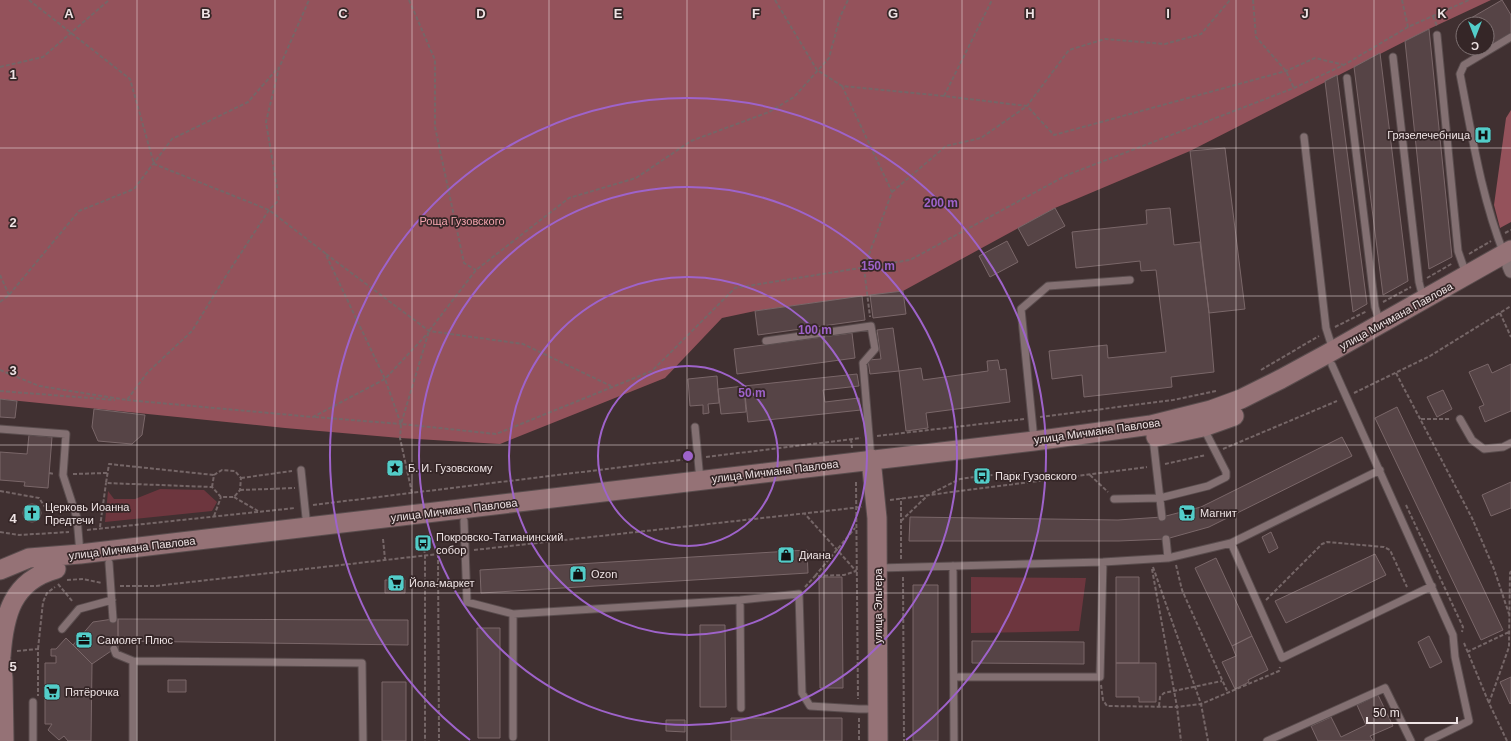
<svg xmlns="http://www.w3.org/2000/svg" width="1511" height="741" viewBox="0 0 1511 741" font-family="Arial,sans-serif">
<style>
.green{fill:#6d363e}
.forest{fill:#94525b}
.building{fill:#564446;stroke:#7a6769}
.lines{fill:none;stroke-linecap:round;stroke-linejoin:round}
.lane-casing{stroke:#5a4d4e;stroke-width:9}
.street-casing{stroke:#5a4d4e;stroke-width:15}
.secondary-casing{stroke:#5a4d4e;stroke-width:21}
.path{stroke:#756667;stroke-width:2;stroke-dasharray:4 2;stroke-linecap:butt}
.lane{stroke:#837072;stroke-width:7}
.street{stroke:#837072;stroke-width:13}
.secondary{stroke:#957276;stroke-width:19}
.grid{fill:none;stroke:#eee3e4;stroke-width:1;stroke-opacity:0.55}
.ring{fill:none;stroke:#9e63ca;stroke-width:2}
.labels{text-anchor:middle;stroke-width:3.5;stroke-linejoin:round;paint-order:stroke}
.poi-label{font-size:11px;fill:#eee3e4;stroke:#352627;text-anchor:start}
.park-label{font-size:11px;fill:#f4a4ae;stroke:#352627}
.street-label{font-size:11px;fill:#eee3e4;stroke:#352627}
.grid-label{font-size:13px;text-anchor:middle;font-weight:bold;fill:#eee3e4;stroke:#352627;stroke-width:3.5;stroke-linejoin:round;paint-order:stroke}
.centre{fill:#9e63ca;stroke:#352627;stroke-width:2}
.ring-label{font-size:12px;text-anchor:middle;font-weight:bold;fill:#9e63ca;stroke:#352627;stroke-width:3.5;stroke-linejoin:round;paint-order:stroke}
</style>
<rect width="100%" height="100%" fill="#403031"/>
<path class="green" d="M160,489L204,490L217,502L212,511L105,522L108,491L114,499H135Z
M971,577L1086,578L1079,631L971,633Z"/>
<path class="forest" d="M0,0H1491L1429,29L1190,151L1055,208L903,291L755,311L722,318L665,378L500,444L400,438L285,428L0,399Z
M1511,110V222L1500,228L1494,205L1506,118Z"/>
<path class="building" d="M1502,0L1511,15V33L1487,47V24H1463V31L1459,25Z
M1429,29L1452,257L1429,269L1405,41Z
M1473,48H1485L1476,53Z
M1380,53L1408,281L1383,295L1354,67Z
M1337,75L1367,304L1353,312L1325,81Z
M1225,148L1245,309L1209,313L1190,151Z
M1055,208L1065,226L1028,246L1018,228Z
M1170,208L1174,245L1200,242L1209,313L1214,372L1171,377L1172,387L1084,397L1082,375L1052,379L1049,351L1107,345L1108,358L1166,352L1156,270L1141,271L1140,261L1076,268L1072,232L1147,224L1146,210Z
M1007,241L1018,262L990,277L979,256Z
M903,291L906,314L873,318L870,295Z
M862,296L865,320L758,335L755,311Z
M893,328L899,371L870,374L868,360L881,359L877,330Z
M852,333L855,358L737,374L734,349Z
M998,360L1000,370L1006,369L1010,402L926,413L928,428L906,431L899,371L921,368L923,380L988,371L987,361Z
M1488,364L1492,373L1511,364V411L1485,422L1479,407L1484,405L1469,372Z
M857,374L859,386L823,390L825,402L859,398L861,410L748,422L744,386Z
M717,376L719,403L708,404L709,413L703,414V405L690,406L688,379Z
M744,386L746,412L721,414L718,389Z
M1443,390L1452,409L1437,417L1427,397Z
M0,399L17,401L15,418L0,417Z
M1397,407L1503,630L1481,640L1375,418Z
M94,409L145,415L142,435L132,444L98,441L92,427Z
M29,435L52,437L48,488L24,486L25,482L0,480V452L27,454Z
M1342,437L1352,456L1209,527L1166,539L1119,541H909L910,517L1118,520L1162,517L1201,507Z
M1511,482V508L1491,516L1482,495Z
M23 513a9 9 0 1 1 18 0a9 9 0 1 1-18 0Z
M1271,532L1278,548L1269,553L1262,537Z
M807,550L808,573L481,593L480,570Z
M1375,554L1386,575L1286,623L1275,601Z
M1216,558L1252,636L1232,646L1195,568Z
M819,577H842L843,688H820Z
M1116,577H1139V663H1116Z
M385,580H405V593H385Z
M913,585H938V741H913Z
M113,619H118V649H114L92,664L73,645L93,622Z
M118,619L408,620V645L118,641Z
M700,625H725L726,707H700Z
M477,628H500V738H478Z
M1252,636L1268,670L1248,680L1249,682L1235,689L1222,662L1236,656L1232,646Z
M1429,636L1442,662L1430,668L1418,642Z
M66,638L92,664L91,741H68L64,736L59,740L48,730L52,724H45V663H56V656H51V649H56Z
M972,641L1084,642V664L972,663Z
M1116,663H1156V702H1139V697H1116Z
M1511,677V703L1510,704L1500,682Z
M168,680H186V692H168Z
M382,682H406V741H382Z
M1378,695L1393,726L1370,736L1373,741H1318L1311,726L1331,717L1341,737L1366,725L1357,705Z
M731,718H842V741H731Z
M666,720H685V732L666,731Z"/>
<g class="lines">
<g class="lane-casing">
<path id="lane" d="M1437,35L1458,251L1466,274
M1393,57L1419,282L1423,298
M1347,78L1375,307L1380,323
M1304,137L1326,328L1333,350
M1504,254C1481,196 1472,135 1460,74L1464,65L1511,37
M766,341L871,326L875,349L863,363L871,459
M1332,365L1453,635L1455,657L1469,721L1428,741
M1460,419L1472,440L1484,449L1503,447L1511,443
M695,427L700,480
M0,429L66,434L63,475L77,518L80,553
M1153,438L1162,517
M1034,440L1021,309L1048,286L1130,280
M301,470L307,527
M1114,499L1160,498L1208,486L1226,477V472L1203,427
M464,521L467,602L513,614L740,600L799,594L802,693L810,706L859,709H878
M1166,539L1168,558
M1231,543L1282,658L1432,586
M109,563L113,619
M953,566L954,741
M879,568L1103,562L1168,558L1231,543L1380,470
M740,600L741,708
M513,614V737
M62,629L79,609L112,600
M114,649L116,654L133,661V741
M133,661L362,663L363,741
M954,677H1100L1103,562
M33,741V702
M1267,741L1385,688L1411,741"/>
</g>
<g class="street-casing">
<path id="street" d="M1509,266L1511,271"/>
</g>
<g class="secondary-casing">
<path id="secondary" d="M1156,437L1203,427L1234,416
M871,459L877,518L878,741
M0,570L29,558L80,554L1034,441L1151,425L1211,410L1241,399L1281,379L1327,354L1511,250
M0,652L3,678L4,741
M1,656C4,615 12,581 56,569"/>
</g>
<path class="path" d="M29,0L130,79L154,164L269,210L325,253L385,379L401,424L496,434L652,371L735,288L910,260L1067,175L1294,88L1344,65L1408,27L1469,0
M409,0L435,60V127L464,263L476,270
M775,0L817,70L842,86L944,96L1027,106L1054,135L1286,71L1315,58L1344,65
M1253,0L1256,37L1286,71L1294,88
M1402,0L1408,27
M1433,16L1437,26
M0,67L43,57L109,0
M842,86L892,192L864,268L870,317
M944,96L992,0
M892,192L946,146L981,138L1027,106L1069,50L1105,39L1165,44L1201,34L1230,0
M1505,233L1511,230
M326,254L429,331L523,344L611,386
M1469,254L1491,241
M0,275L9,295
M1427,278L1453,263
M0,302L9,295L79,211L134,189L172,139L248,102L278,68
M1383,302L1411,287
M1500,313L1511,337
M1335,327L1367,311
M0,370L39,386L127,400L147,373L192,331L224,279L269,210L279,200L266,122L279,68L309,0
M1261,370L1319,336
M1396,373L1472,518L1494,569L1509,614
M0,391L115,400
M1354,393L1430,356L1511,306
M127,400L313,417L385,379L428,333
M315,417L401,424
M1040,417L1173,400L1216,391
M1421,419H1450
M877,436L1024,419
M851,439L852,448
M1223,449L1337,401
M706,457L861,438
M1165,464L1206,455
M49,473L54,474
M73,474L107,473
M1090,475L1108,492
M241,478L292,471
M856,482L858,699
M212,487L214,475L222,470L235,471L241,478L240,490L234,497H221L212,487L106,483L109,464L214,475
M240,490L295,488
M0,491L39,498L45,507L63,506
M412,493L400,438L401,424L429,331L476,270L569,198L636,178L691,141L769,112L794,97L829,58L840,17L848,0
M932,493L960,479L982,476L1013,473L1043,479
M234,497L258,511
M890,500L1147,467
M313,505L688,459
M1406,505L1463,627L1462,632
M214,516L221,497
M901,521L928,495
M100,527L106,483
M87,530L295,508
M0,532L19,535L69,532
M383,539L385,559
M423,543L425,555V741
M474,550L862,507
M438,554L439,741
M901,559V498
M1176,565L1182,590L1228,693
M1153,567L1201,704L1208,741
M1152,569L1177,707L1181,741
M815,576L855,528
M903,577L904,741
M67,580L83,579L102,583
M58,584L73,602
M120,586H155L456,552
M805,587L815,576L844,575L856,571L805,514
M1266,600L1322,544L1327,542L1384,547L1390,550L1407,587
M1464,643L1489,703
M38,649L43,602L47,593L55,587
M17,651L38,649V696
M1467,652L1509,632
M1101,685L1103,700L1107,706L1177,707L1201,704L1279,671L1280,667
M1159,706L1160,697L1164,693L1222,681
M859,718V741
M1507,741L1489,703L1509,647L1510,573L1511,571"/>
<use href="#lane" class="lane"/>
<use href="#street" class="street"/>
<use href="#secondary" class="secondary"/>
</g>
<path class="grid" d="M137,0V741M275,0V741M412,0V741M549,0V741M687,0V741M824,0V741M962,0V741M1099,0V741M1236,0V741M1374,0V741M0,148H1511M0,296H1511M0,445H1511M0,593H1511"/>
<g class="ring">
<circle cx="688" cy="456" r="90"/>
<circle cx="688" cy="456" r="179"/>
<circle cx="688" cy="456" r="269"/>
<path d="M470 740A358 358 0 1 1 906 740"/>
</g>
<defs>
<g id="hospital-square" transform="scale(0.9)"><rect x="-9" y="-9" width="18" height="18" rx="4" fill="#53cdc9" stroke="#352627"/><path d="M-5-5h3v3.5h4V-5h3V5h-3V1.5h-4V5h-3Z" fill="#111"/></g>
<g id="sight-square" transform="scale(0.9)"><rect x="-9" y="-9" width="18" height="18" rx="4" fill="#53cdc9" stroke="#352627"/><path d="M0-6L1.8-2.2L6-1.7L2.9 1.2L3.7 5.4L0 3.3L-3.7 5.4L-2.9 1.2L-6-1.7L-1.8-2.2Z" fill="#111"/></g>
<g id="bus-square" transform="scale(0.9)"><rect x="-9" y="-9" width="18" height="18" rx="4" fill="#53cdc9" stroke="#352627"/><path d="M-5-6H5V4H4V6H2V4H-2V6H-4V4H-5ZM-3.5-4V0h7V-4ZM-3.5 1.2v1.5H-2V1.2ZM2 1.2v1.5H3.5V1.2Z" fill="#111"/></g>
<g id="church-square" transform="scale(0.9)"><rect x="-9" y="-9" width="18" height="18" rx="4" fill="#53cdc9" stroke="#352627"/><path d="M-1.2-6h2.4v3.5h3.3v2.4h-3.3V6h-2.4V-.1h-3.3v-2.4h3.3Z" fill="#111"/></g>
<g id="supermarket-square" transform="scale(0.9)"><rect x="-9" y="-9" width="18" height="18" rx="4" fill="#53cdc9" stroke="#352627"/><path d="M-6-5.5h2.5l.6 2H6L4.5 2H-2.5L-4.4-4H-6ZM-1.5 3.2a1.3 1.3 0 1 0 .1 0ZM3 3.2a1.3 1.3 0 1 0 .1 0Z" fill="#111"/></g>
<g id="shop-square" transform="scale(0.9)"><rect x="-9" y="-9" width="18" height="18" rx="4" fill="#53cdc9" stroke="#352627"/><path d="M-5-2.5h2.3a2.7 3.5 0 0 1 5.4 0H5L5.5 6h-11ZM-1.5-2.5h3a1.5 2.3 0 0 0-3 0Z" fill="#111"/></g>
<g id="office-square" transform="scale(0.9)"><rect x="-9" y="-9" width="18" height="18" rx="4" fill="#53cdc9" stroke="#352627"/><path d="M-6-3h4V-5.5h4V-3h4V5H-6ZM-1-4.5V-3h2v-1.5ZM-6 0V1H6V0Z" fill="#111"/></g>
</defs>
<g fill-rule="evenodd">
<use href="#hospital-square" x="1483" y="135"/>
<use href="#sight-square" x="395" y="468"/>
<use href="#bus-square" x="982" y="476"/>
<use href="#church-square" x="32" y="513"/>
<use href="#supermarket-square" x="1187" y="513"/>
<use href="#bus-square" x="423" y="543"/>
<use href="#shop-square" x="786" y="555"/>
<use href="#shop-square" x="578" y="574"/>
<use href="#supermarket-square" x="396" y="583"/>
<use href="#office-square" x="84" y="640"/>
<use href="#supermarket-square" x="52" y="692"/>
</g>
<g class="labels">
<g class="poi-label">
<text x="1470" y="139" text-anchor="end">Грязелечебница</text>
<text x="408" y="472">Б. И. Гузовскому</text>
<text x="995" y="480">Парк Гузовского</text>
<text x="45" y="511">Церковь Иоанна<tspan x="45" dy="13">Предтечи</tspan></text>
<text x="1200" y="517">Магнит</text>
<text x="436" y="541">Покровско-Татианинский<tspan x="436" dy="13">собор</tspan></text>
<text x="799" y="559">Диана</text>
<text x="591" y="578">Ozon</text>
<text x="409" y="587">Йола-маркет</text>
<text x="97" y="644">Самолет Плюс</text>
<text x="65" y="696">Пятёрочка</text>
</g>
<g class="park-label">
<text x="462" y="225">Роща Гузовского</text>
</g>
<g class="street-label">
<text transform="translate(1396 316) rotate(-29)" y="4">улица Мичмана Павлова</text>
<text transform="translate(1097 431) rotate(-8)" y="4">улица Мичмана Павлова</text>
<text transform="translate(775 471) rotate(-7)" y="4">улица Мичмана Павлова</text>
<text transform="translate(454 510) rotate(-7)" y="4">улица Мичмана Павлова</text>
<text transform="translate(132 548) rotate(-7)" y="4">улица Мичмана Павлова</text>
<text transform="translate(878 606) rotate(-90)" y="4">улица Эльгера</text>
</g>
</g>
<g class="grid-label">
<text x="69" y="18">A</text>
<text x="206" y="18">B</text>
<text x="343" y="18">C</text>
<text x="481" y="18">D</text>
<text x="618" y="18">E</text>
<text x="756" y="18">F</text>
<text x="893" y="18">G</text>
<text x="1030" y="18">H</text>
<text x="1168" y="18">I</text>
<text x="1305" y="18">J</text>
<text x="1442" y="18">K</text>
<text x="13" y="79">1</text>
<text x="13" y="227">2</text>
<text x="13" y="375">3</text>
<text x="13" y="523">4</text>
<text x="13" y="671">5</text>
</g>
<circle cx="688" cy="456" r="6" class="centre"/>
<g class="ring-label">
<text x="941" y="207">200 m</text>
<text x="878" y="270">150 m</text>
<text x="815" y="334">100 m</text>
<text x="752" y="397">50 m</text>
</g>
<g transform="translate(1475 36) rotate(180)"><circle r="19" fill="#352627" stroke="#7f7273"/>
<path d="M0-3L7 15L0 10L-7 15Z" fill="#53cdc9"/>
<text y="-6" font-size="11" font-weight="bold" text-anchor="middle" fill="#eee3e4">С</text>
</g>
<path d="M1367 717v6h90v-6" fill="none" stroke="#eee3e4" stroke-width="2"/>
<text x="1373" y="717" font-size="12" fill="#eee3e4" stroke="#352627" stroke-width="3" paint-order="stroke">50 m</text>
</svg>
